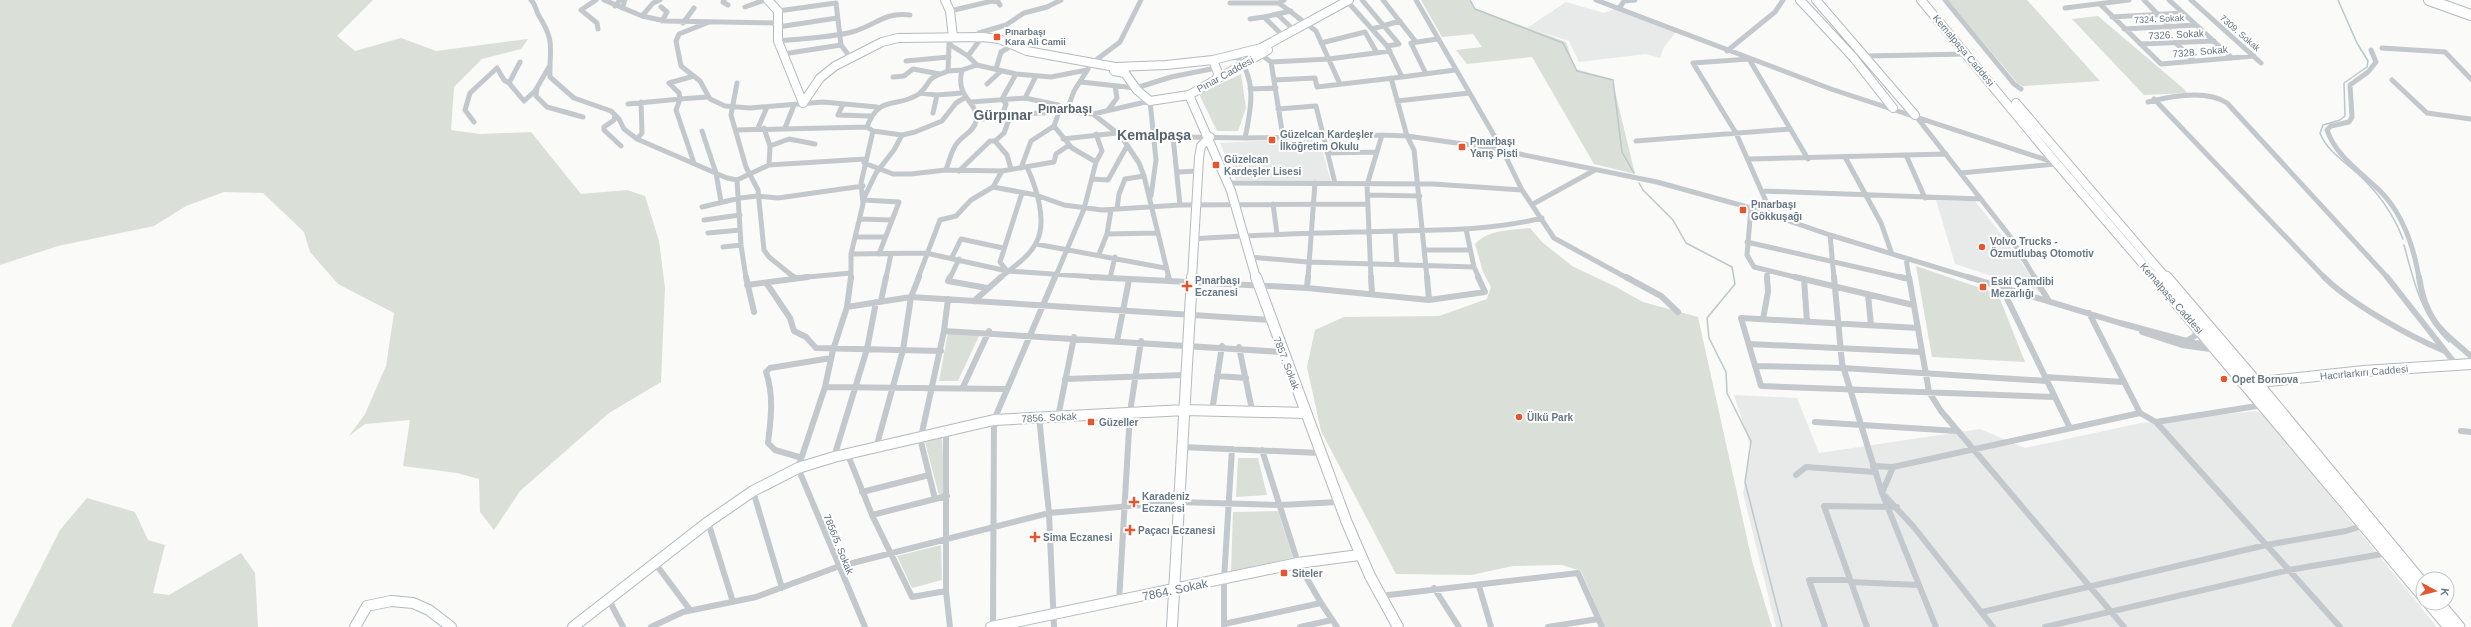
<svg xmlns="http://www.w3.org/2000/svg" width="2471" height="627" viewBox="0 0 2471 627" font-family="Arial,sans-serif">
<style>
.built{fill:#e8e9e9}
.green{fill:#dadfd7}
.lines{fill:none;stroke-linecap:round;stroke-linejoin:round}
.stream{stroke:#bbc7cb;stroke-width:1.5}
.secondary-far1-casing{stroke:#b3babf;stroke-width:10}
.secondary-casing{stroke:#b3babf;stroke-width:12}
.primary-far1-casing{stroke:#b5babe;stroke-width:10}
.primary-casing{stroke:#b5babe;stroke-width:13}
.highway-casing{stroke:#b4b9bd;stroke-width:12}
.street-far1{stroke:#c3c8cc;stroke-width:5}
.street{stroke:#c3c8cc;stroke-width:6}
.secondary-far1{stroke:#fff;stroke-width:8}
.secondary{stroke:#fff;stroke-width:10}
.primary-far1{stroke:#fff;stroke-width:8}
.primary{stroke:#fff;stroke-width:11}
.highway{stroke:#fff;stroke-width:10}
.poi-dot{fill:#e4572e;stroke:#fff;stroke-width:1.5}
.labels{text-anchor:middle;stroke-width:4;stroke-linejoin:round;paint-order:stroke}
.far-street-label{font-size:9px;fill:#657683;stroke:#fff}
.far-poi-label{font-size:9px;font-weight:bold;fill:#657683;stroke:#fff;text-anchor:start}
.street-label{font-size:10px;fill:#657683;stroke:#fff}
.poi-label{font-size:10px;font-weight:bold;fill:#657683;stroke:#fff;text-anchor:start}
.quarter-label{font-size:12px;font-weight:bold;fill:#57646e;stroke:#fff}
.near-street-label{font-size:12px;fill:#657683;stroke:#fff}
.district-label{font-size:14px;font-weight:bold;fill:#57646e;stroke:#fff}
</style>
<rect width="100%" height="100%" fill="#fafaf8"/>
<path class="built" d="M1566,2L1604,13L1617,8L1677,31L1664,47L1660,58L1646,54L1579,62L1569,41L1527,28Z
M1319,138L1331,182L1236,180L1220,143Z
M1936,200L1975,201L2009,244L2041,292L1955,264Z
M1734,395L1797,398L1819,453L1980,429L2025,448L2141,423L2256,411L2266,417L2437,627H1776L1743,493L1751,448Z"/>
<path class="green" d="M0,0H373L337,36L355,51L401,38L436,51L528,39L521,49L482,59L454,87L451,130L480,134L531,132L581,194L627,190L645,196L659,241L665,288L661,382L609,413L520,491L494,530L480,512L479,479L457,473L403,466L410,420L365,424L349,436L365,414L386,366L394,313L338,284L310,252L304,232L263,193L224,192L186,206L154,226L58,246L0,265Z
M1421,0H1469L1474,8L1566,42L1575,69L1612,79L1635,174L1594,164L1532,57L1467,64L1456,50L1482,47L1473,34L1442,37Z
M1948,0H2027L2100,81L2023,86L2018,84Z
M2098,16L2184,89L2187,93L2144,95L2072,19Z
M1241,74L1246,108L1238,131H1217L1199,94Z
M1530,228L1542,242L1572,266L1616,287L1643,302L1698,317L1752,561L1772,627H1605L1581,571L1562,565L1513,566L1471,575L1396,574L1321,431L1307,367L1315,330L1344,317L1439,316L1487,299L1491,287L1483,272L1475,244C1488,229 1512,230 1530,228Z
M1916,266L1998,294L2025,362L1932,357Z
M948,332L980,334L958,381H939Z
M942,437L945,493L939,495L925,442Z
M1238,458H1258L1267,495L1236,497Z
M87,498L135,512L148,540L165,545L153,593L169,595L241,553L255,573L258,627H11L60,530Z
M1278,511L1293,558L1231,571L1233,512Z
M941,545L942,580L912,588L897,556Z"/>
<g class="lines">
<path class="stream" d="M1470,0L1475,9L1563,43L1577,71L1613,80L1622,152L1634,173
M2338,0L2357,43L2368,61L2367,67L2344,83L2345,116L2340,120L2323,125L2320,133C2327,151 2344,161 2357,173C2378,192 2393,213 2403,239
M1639,183L1643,190L1673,220L1686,243L1732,267L1735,284L1707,318L1709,338L1726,372L1727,393L1751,441L1745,482L1782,627
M2404,245C2414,282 2421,315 2449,342"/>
<g class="secondary-far1-casing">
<path id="secondary-far1" d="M768,0L778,11V41L803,103
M945,0L950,11L953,37
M1800,0L1853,57L1893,108
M1816,0L1915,115
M1213,60L1218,73L1217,79
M1114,71L1125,73L1137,90L1150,101L1189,95L1268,50
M1189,95L1231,191L1256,278
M803,103L820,78L835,66L882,42L898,38L983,37L999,39L1027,51L1115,67L1166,65L1213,60L1261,48L1349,0
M1192,278L1199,158L1201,146L1210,137"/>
</g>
<g class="secondary-casing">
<path id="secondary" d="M1256,277L1347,523L1370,576L1398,627
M2251,383L2364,371L2471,364
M355,627L367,606L391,601L413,603L429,610L451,627
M573,627L708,522L753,491L798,468L834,457L994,420L1185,410L1306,413
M991,627L1298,563L1359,555
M1172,627L1192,277"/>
</g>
<g class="primary-far1-casing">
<path id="primary-far1" d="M1921,0L2046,151L2155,278
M2016,103L2166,278"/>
</g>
<g class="primary-casing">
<path id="primary" d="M2155,277L2423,596
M2166,277L2256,382L2423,584
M2429,603L2449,627
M2439,603L2459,627"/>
</g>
<g class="highway-casing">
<path id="highway" d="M2429,0L2471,15"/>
</g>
<path class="street-far1" d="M531,0C537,6 535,10 539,16C556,43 549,48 550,77L574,98L611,111L619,119L624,129L637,139L727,178L737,180L769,165L865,159
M596,0L581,10L597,23L598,29
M604,0L642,16L665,21L779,23
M724,0L723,2L728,5
M1284,0L1279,3L1316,31L1340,84
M1362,0L1399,44L1387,46
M1383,0L1416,42
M1416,0L1503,151L1522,190L1554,238L1627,278
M1596,0L1831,89L2056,163
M1945,0L2014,84L2021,89
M2144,0L2170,27
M2169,0L2231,57
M2191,0L2261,63
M1347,1L1387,46L1402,77L1455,70
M1230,3H1279
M2100,4L2161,64L2254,56
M615,6L620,0
M661,7L667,12L662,21
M745,7L765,0
M1620,7L1624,1L1635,0
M622,8L625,0
M2065,8L2129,0
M778,11L836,3L841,45L850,57
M950,11L992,1L998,2L1000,5
M1277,14L1295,31
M642,16L653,3L660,0
M1264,17L1291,11
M2112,17L2183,13
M1250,19L1264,17L1284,37
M709,22L679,34L676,41L681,66L700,81L710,99L725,106L750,108L823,102L877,107
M683,23L694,8
M778,27L837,18
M1372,29L1400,21
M2124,29L2196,25
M953,37L949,44L948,71L962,70L977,65L1016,74L1051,77L1087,70
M975,37L979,33L1006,25L1024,13L1047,7L1061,0
M778,41C802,38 829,38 852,32C877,25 883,12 910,15
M1321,43L1365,32L1377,53
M2176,43L2193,60
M949,44L968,56L977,65
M2140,44L2214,41
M2382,48L2445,52L2471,79
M2371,50L2376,62L2368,72L2350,85L2352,117L2349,122L2331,126L2327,130C2336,157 2364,174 2383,194C2403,216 2414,248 2419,278
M1727,51L1775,12L1783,0
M783,54L841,45
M1260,54L1271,62L1329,59L1390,51
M1235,55C1258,77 1251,110 1245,138
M968,56L979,41
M1866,56L1968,54
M906,61L949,57
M520,62L509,83L524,101L535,91L549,67
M1271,62L1283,137
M1092,63L1120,42L1141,0
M996,69L1001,52L1008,48
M1426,74L1411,43L1437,39
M893,77L904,76L913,69L940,74
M1391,78L1407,136L1414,150L1427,278
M1274,80L1315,78L1317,87L1402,77
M2392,80L2427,113L2471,119
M1081,82L1136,88L1171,77L1216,68
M737,83L731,115L746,167L758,190L764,250L769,257L795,278
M987,84L1001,71
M537,88L536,96L547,107L583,117
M1250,89L1276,88
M920,93L937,95L962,93
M1025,98L1036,76
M2154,99L2325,278
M1397,101L1469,93
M971,102L1025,98L1058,105L1072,112L1093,114L1121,136L1139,163L1144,176L1169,278
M2148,102C2171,96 2206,89 2227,103L2388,278
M628,104L680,99L679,93L669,83L694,76
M843,104L838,115L870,116
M1278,109L1316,106L1335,183
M1067,110L1074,91L1088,69
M1108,110L1117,98L1115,86
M933,113L937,95
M1022,114L1059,112
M1093,114L1150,101L1156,160L1151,196
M615,115L614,120L604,127V130L621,146
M1915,115L2009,235L2035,278
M976,120L1002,116L1006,104L1002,99L1016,74
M474,122L465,110L470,93L497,68L504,80L509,83
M1054,126L1072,148L1096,162L1084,209L1055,278
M867,127C879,94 896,109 919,94C924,90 927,84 931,79C936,75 942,74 948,71
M758,128L767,107
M764,128L770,146L769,165
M785,128L794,105
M736,130L867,127L873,131L861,183L863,204L851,254V278
M702,131L716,173L721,202
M873,131L902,135L915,132L942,121L956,103L966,97
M1096,134L1102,151L1096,162
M1121,136L1245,138L1382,135L1407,136L1485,147L1657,182L1751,208L1830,235L1971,278
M1173,137L1180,205
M637,139L642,133L641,102
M1063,139L1117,133
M995,141L1007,155L1011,169
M1636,141L1790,129
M770,146L789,139L815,144
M1327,153L1377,152
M1906,155L1925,198
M1845,157L1881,223L1892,254
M1749,159L1946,154
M694,163L676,110L680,99L707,97
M864,163L893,174H911L946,170L1002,171L1054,162L1056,154L1069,145
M1021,168L1031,141L1054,126L1059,112L1067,110
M946,170C949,161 952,148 958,142C964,135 975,130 976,121C978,99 955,100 962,70
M959,171L990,141H995L1004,133L1010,117L1002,116
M1178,172L1198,171
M1961,173L2055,164
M1092,179L1108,180L1127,146
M737,180L741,245L746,278
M1226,183L1433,184L1522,190
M993,187L1036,195L1064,205L1102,210L1180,205L1368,204
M1763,191L1981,199
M1368,195L1420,196
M1273,204L1277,234
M1533,204L1595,170
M702,207L740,198L757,196L778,198L863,186
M1751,208L1747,255L1754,267L1799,278
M1117,209L1119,194L1125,179L1144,176
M1772,215L1736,133L1693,63L1749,59L1808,159
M860,219L891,220
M704,220L740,215
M1466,229L1474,267L1479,278
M1395,232L1397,264
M708,233L740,230
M1107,234L1158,233
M1830,235L1834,278
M855,237H884
M1195,239C1261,234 1328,233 1395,231C1444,230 1494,230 1542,218
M1747,242L1904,278
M1036,244L1165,268
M723,247L741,245
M1425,250H1470
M851,254L926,253L1007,271L1111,278
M879,254L899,202L863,200L876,173L894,150L902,135
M1099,254L1107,234L1111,210
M952,257L961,239L1003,248
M1250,257L1308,262L1474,267
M1906,258L1909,278
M1007,271L1000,262L1022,193
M1767,271V278
M797,278L851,273
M886,278L891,254
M918,278L940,220L956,216L971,200L993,187L1002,171
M950,278L959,259
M1000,278C1012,268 1029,257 1036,243C1048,222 1036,187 1027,167
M1110,278L1115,257
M1308,278L1315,183
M1371,278L1367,185L1382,135"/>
<path class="street" d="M746,277L754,312
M794,277L795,278
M851,277L847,307L833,350L825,387L798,468L865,627
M950,277L948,281L987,288
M1091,277L1307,288L1429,300L1485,292L1478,277
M1168,277L1170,281
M1371,277L1372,294
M1427,277L1429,300
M1626,277L1661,296L1678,312
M1795,277L1913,305
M1834,277L1842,363L1882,493
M1900,277L1909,279
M1909,277L1929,392L1941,411L2124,627
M1968,277L2120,323L2194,343L2211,344
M2034,277L2049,301
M2324,277C2350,303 2410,337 2445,351
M2387,277L2457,366
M2419,277C2425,319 2440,330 2471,356
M1804,279L1807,322
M767,284L790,318L794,331L806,337L816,348L941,351
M747,285L808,277
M2001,286L2070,428
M1307,288L1308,277
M1868,295L1871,325
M948,299L944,331L1282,352
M881,301L886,277
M974,301L1001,277
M847,307L911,297L1271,320
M2089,313L2140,413
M1763,319L1768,292L1767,277
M1918,328L1741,318L1761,386L2055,397
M2142,332L2182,345L2217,350
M1117,341L1129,280
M2186,341L2195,336L2197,326
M1749,344L1922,352
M1239,347L1252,410
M1755,366L1843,368L2047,381
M1217,376L1246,378
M2045,377L2123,382
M1065,379L1185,375
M825,387L1006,389
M963,387L989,331
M1212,411L1222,346
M1039,417L1049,513L1054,627
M1058,417L1074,337
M1815,422L1957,431
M2156,422L2263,405
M2461,431L2471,432
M946,432V591L950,627
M921,437L944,331
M920,438L935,499
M1182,447L1320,453
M876,448L903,350L911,297L919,277
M1262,450L1298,563L1321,603
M848,455L872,515L912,597L946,591
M799,457L775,450L768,443C771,419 774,395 766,372L770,368L831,358
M834,457L867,349L876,302
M1873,466L1893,467
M1796,475L1806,467L1875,472
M753,491L782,588
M862,492L929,475
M1884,495L1913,526L1993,627
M872,515L947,496
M708,522L733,602
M655,563L690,610
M1851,582L1918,585
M1479,586L1491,627
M1434,588L1459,627
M1380,596L1578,573L1602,627
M609,600L623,627
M1119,602L1130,412L1141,341
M1982,612L2266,545L2346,531L2365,525
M1224,624L1321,603L1337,627
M651,627L683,612L756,597L837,567L1049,513L1178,502L1281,505L1338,502
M993,627L994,420L1055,277
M1224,627V580L1232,449
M1300,627L1332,620
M1548,627L1598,619
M1825,627L1809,580H1850
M1867,627L1824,506L1897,507
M1936,627L1882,493L1893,467L2140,413L2156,422L2340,627
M2045,627L2289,570L2388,553"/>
<use href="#secondary-far1" class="secondary-far1"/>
<use href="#secondary" class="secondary"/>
<use href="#primary-far1" class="primary-far1"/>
<use href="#primary" class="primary"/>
<use href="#highway" class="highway"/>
</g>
<g class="poi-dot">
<rect x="993" y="33" width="8" height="8" rx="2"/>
<rect x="1268" y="136" width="8" height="8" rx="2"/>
<rect x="1458" y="143" width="8" height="8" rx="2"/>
<rect x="1212" y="161" width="8" height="8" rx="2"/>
<rect x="1739" y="206" width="8" height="8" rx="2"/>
<circle cx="1982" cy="247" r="4"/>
<path d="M1185 280h4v4h4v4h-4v4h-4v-4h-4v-4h4z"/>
<rect x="1979" y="283" width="8" height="8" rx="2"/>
<circle cx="2224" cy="379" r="4"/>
<circle cx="1519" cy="417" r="4"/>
<rect x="1087" y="418" width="8" height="8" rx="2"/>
<path d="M1132 496h4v4h4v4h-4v4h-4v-4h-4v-4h4z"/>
<path d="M1128 524h4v4h4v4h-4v4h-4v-4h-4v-4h4z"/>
<path d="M1033 531h4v4h4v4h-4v4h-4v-4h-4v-4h4z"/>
<rect x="1280" y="569" width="8" height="8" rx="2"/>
</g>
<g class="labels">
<g class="far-street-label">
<text transform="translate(2159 19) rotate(-3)" y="3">7324. Sokak</text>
<text transform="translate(2240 33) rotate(41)" y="3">7309. Sokak</text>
</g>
<g class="far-poi-label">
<text x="1005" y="35">Pınarbaşı<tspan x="1005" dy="10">Kara Ali Camii</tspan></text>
</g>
<g class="street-label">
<text transform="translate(2176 34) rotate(-3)" y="4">7326. Sokak</text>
<text transform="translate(1964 50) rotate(50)" y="4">Kemalpaşa Caddesi</text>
<text transform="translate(2200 51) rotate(-5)" y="4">7328. Sokak</text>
<text transform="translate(1225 74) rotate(-29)" y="4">Pınar Caddesi</text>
<text transform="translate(2172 298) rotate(49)" y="4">Kemalpaşa Caddesi</text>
<text transform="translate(1287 363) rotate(69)" y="4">7857. Sokak</text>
<text transform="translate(2364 372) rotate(-5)" y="4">Hacırlarkırı Caddesi</text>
<text transform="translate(1049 417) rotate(-3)" y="4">7856. Sokak</text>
<text transform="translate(839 544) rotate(68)" y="4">7856/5. Sokak</text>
</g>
<g class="poi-label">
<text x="1280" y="138">Güzelcan Kardeşler<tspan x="1280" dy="12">İlköğretim Okulu</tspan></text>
<text x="1470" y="145">Pınarbaşı<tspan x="1470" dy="12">Yarış Pisti</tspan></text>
<text x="1224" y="163">Güzelcan<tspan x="1224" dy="12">Kardeşler Lisesi</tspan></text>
<text x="1751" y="208">Pınarbaşı<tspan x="1751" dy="12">Gökkuşağı</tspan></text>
<text x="1990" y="245">Volvo Trucks -<tspan x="1990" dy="12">Özmutlubaş Otomotiv</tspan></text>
<text x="1195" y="284">Pınarbaşı<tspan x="1195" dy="12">Eczanesi</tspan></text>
<text x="1991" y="285">Eski Çamdibi<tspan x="1991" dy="12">Mezarlığı</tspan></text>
<text x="2232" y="383">Opet Bornova</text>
<text x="1527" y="421">Ülkü Park</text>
<text x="1099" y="426">Güzeller</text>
<text x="1142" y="500">Karadeniz<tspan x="1142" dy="12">Eczanesi</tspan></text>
<text x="1138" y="534">Paçacı Eczanesi</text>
<text x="1043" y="541">Sima Eczanesi</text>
<text x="1292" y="577">Siteler</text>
</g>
<g class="quarter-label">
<text x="1065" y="113">Pınarbaşı</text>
</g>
<g class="near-street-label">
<text transform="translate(1175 590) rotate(-12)" y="4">7864. Sokak</text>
</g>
<g class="district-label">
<text x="1003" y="120">Gürpınar</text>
<text x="1154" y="140">Kemalpaşa</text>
</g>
</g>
<g transform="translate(2435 591) rotate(97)"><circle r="19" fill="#ffffff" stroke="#c1c8cd"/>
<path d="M0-3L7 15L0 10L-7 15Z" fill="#e4572e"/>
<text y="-6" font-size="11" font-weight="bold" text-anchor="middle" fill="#657683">K</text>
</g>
</svg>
